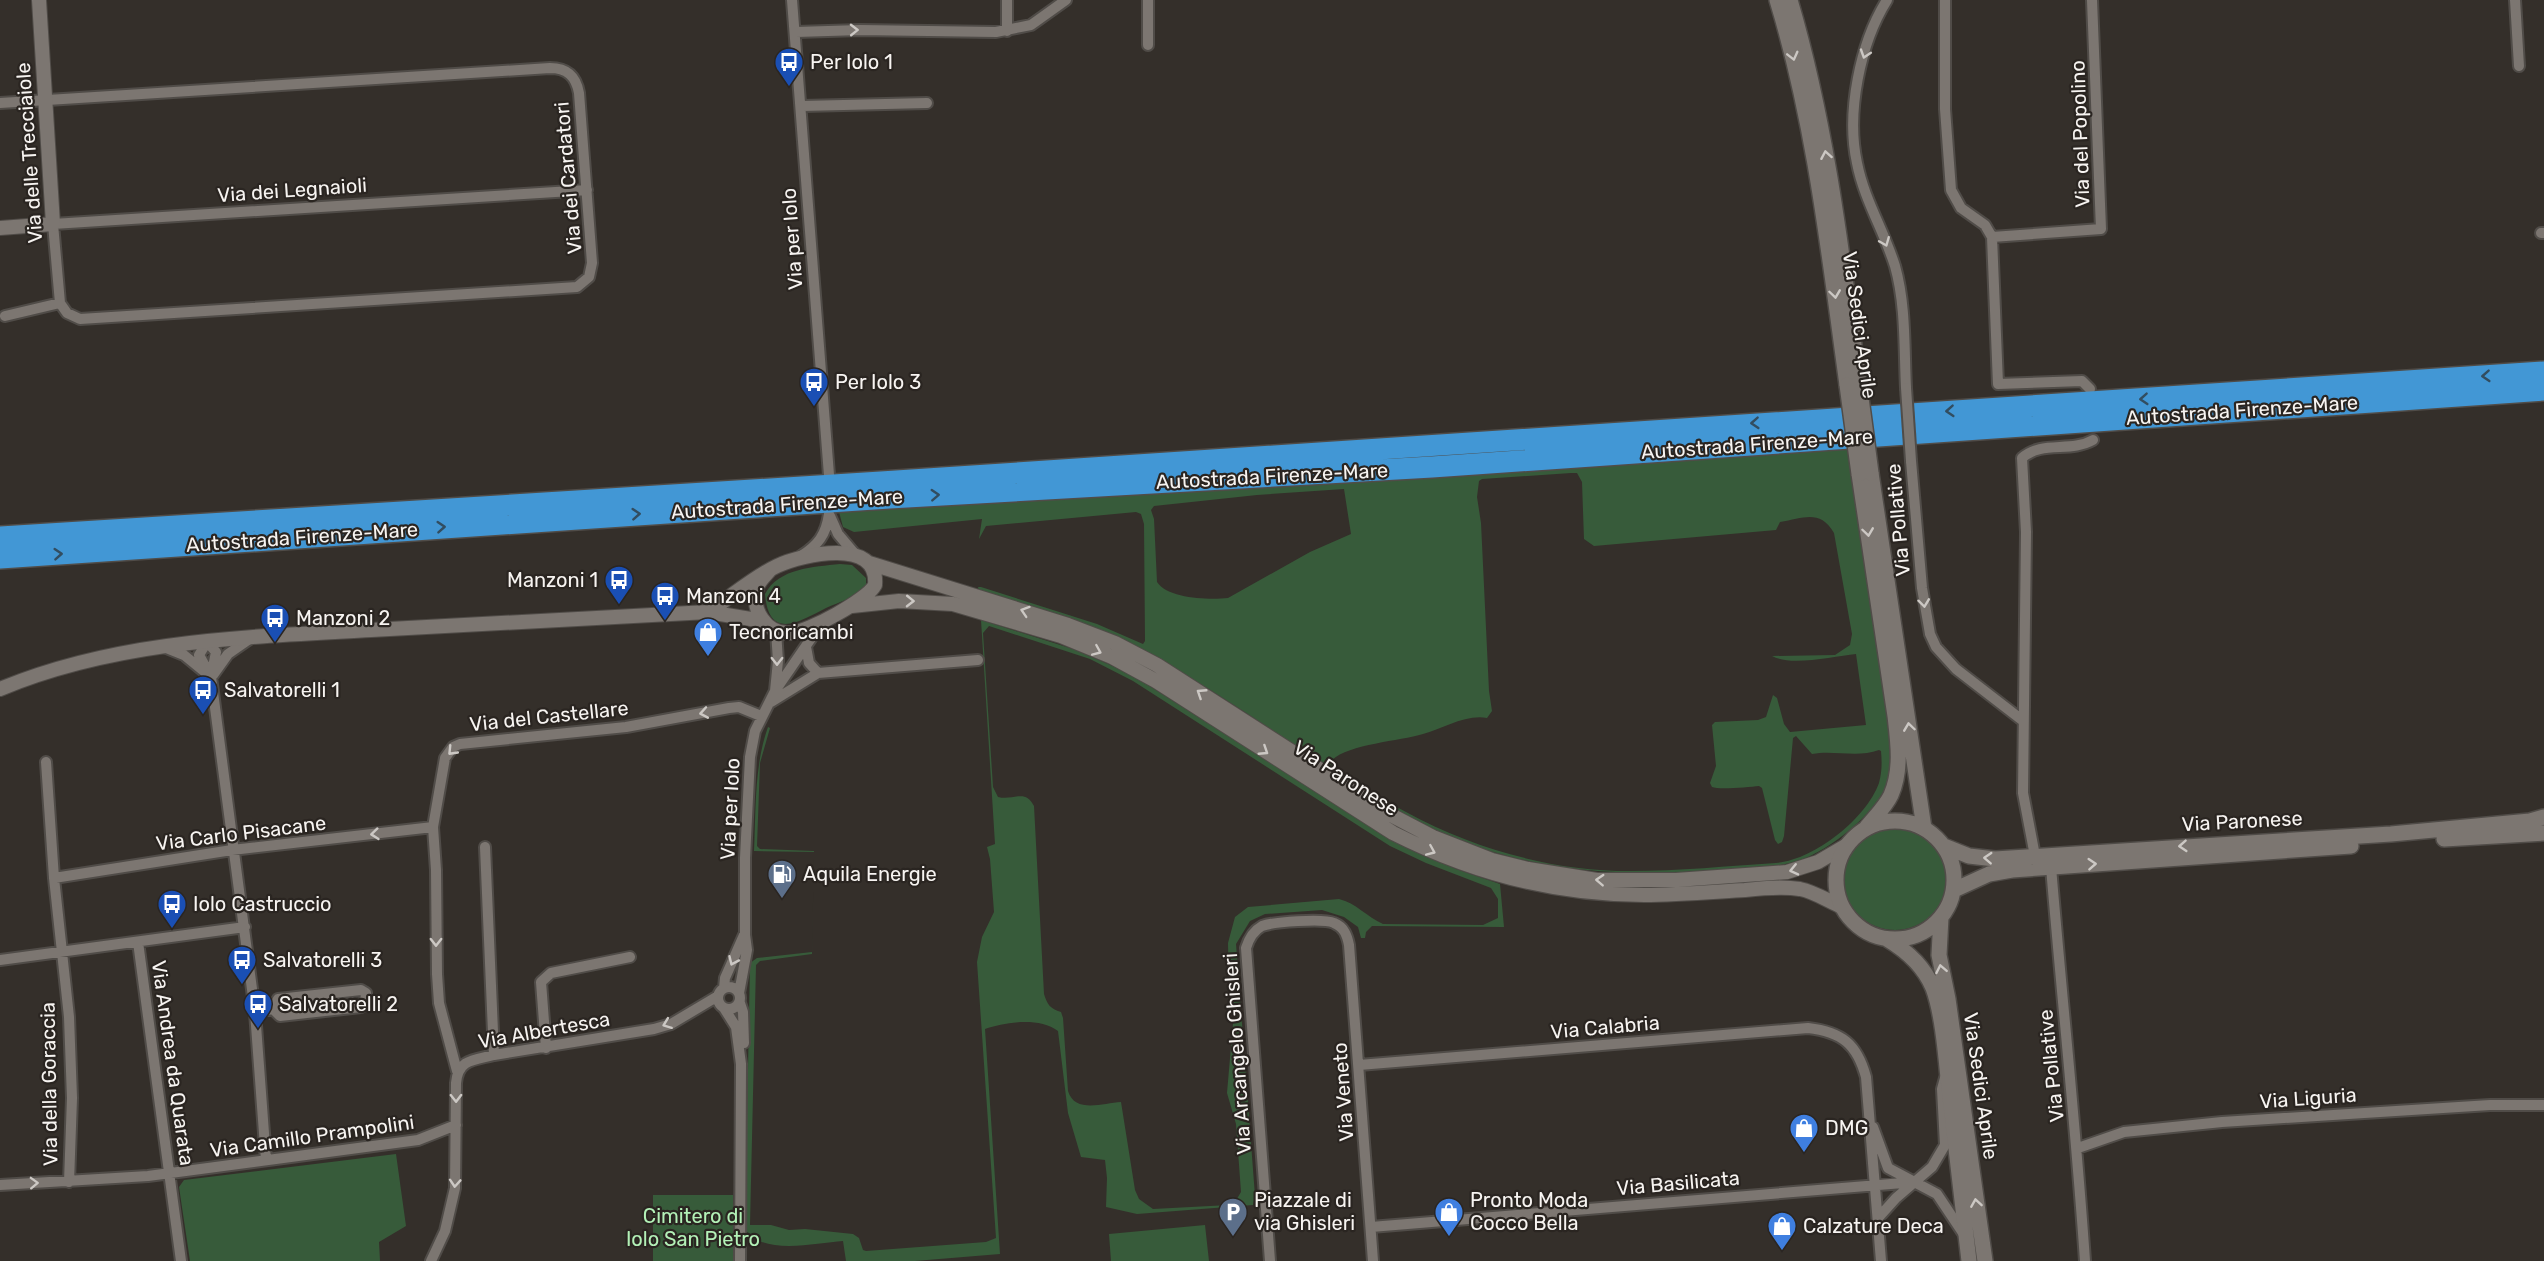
<svg xmlns="http://www.w3.org/2000/svg" width="2544" height="1261" viewBox="0 0 2544 1261" font-family="Rubik,sans-serif">
<style>
.green{fill:#375b3a;fill-rule:evenodd}
.lines{fill:none;stroke-linecap:round;stroke-linejoin:round}
.minor-casing{stroke:#504c48;stroke-width:14}
.tertiary-casing{stroke:#504c48;stroke-width:16}
.secondary-casing{stroke:#504c48;stroke-width:18}
.motorway-casing{stroke:#504c48;stroke-width:24}
.minor{stroke:#7c7671;stroke-width:10}
.tertiary{stroke:#7c7671;stroke-width:14}
.secondary{stroke:#7c7671;stroke-width:15}
.motorway{stroke:#4297d5;stroke-width:21}
.minor-bridge-casing{stroke:#504c48;stroke-width:14;stroke-linecap:butt}
.secondary-bridge-casing{stroke:#504c48;stroke-width:18;stroke-linecap:butt}
.minor-bridge{stroke:#7c7671;stroke-width:10}
.secondary-bridge{stroke:#7c7671;stroke-width:15}
.oneway{stroke:#ccc8c4}
.oneway2{stroke:#324d60}
.labels{text-anchor:middle;stroke-width:4.5;stroke-linejoin:round;paint-order:stroke}
.poi-label{font-size:20px;fill:#f7f4f1;stroke:#2a2521;text-anchor:start}
.street-label{font-size:20px;fill:#f7f4f1;stroke:#2a2521}
.park-label{font-size:20px;fill:#b3f1b7;stroke:#2a2521}
</style>
<rect width="100%" height="100%" fill="#342f2a"/>
<path class="green" d="M1847,447L1892,735C1892,754 1893,774 1883,792C1869,818 1830,849 1803,859C1776,869 1746,868 1719,870C1620,877 1540,873 1447,836C1409,820 1375,797 1341,775C1280,736 1220,694 1157,658C1101,626 1040,609 979,591L978,587H981L1097,624L1143,644L1145,641L1144,524L1141,514L1136,512L986,526L979,539L982,519L854,532L843,527L839,512ZM1571,473H1577L1582,482L1584,539L1594,546L1776,530L1780,522C1804,518 1820,509 1834,533L1852,634L1850,645L1835,655L1772,656C1791,667 1834,656 1856,654L1866,725L1790,732L1784,724L1777,698L1773,695L1766,717L1758,720L1715,722L1712,725L1716,766L1710,783L1712,787C1719,790 1749,787 1759,786L1762,788L1775,840L1778,844L1782,842L1784,836L1793,738L1796,736L1812,754C1834,750 1858,758 1879,750L1881,751C1882,762 1882,772 1879,783C1866,819 1814,860 1776,863C1728,866 1679,871 1630,871C1552,871 1474,849 1406,812C1382,799 1352,784 1333,765L1332,760C1349,744 1400,741 1423,734C1442,729 1466,714 1487,718L1492,711L1489,691L1481,523L1477,497L1479,481L1482,479ZM1344,489L1351,534L1310,552L1228,598C1210,600 1168,599 1157,582L1154,519L1151,510L1154,506L1257,495Z
M840,564L852,565L866,578V586C856,598 839,602 826,608C800,621 769,642 765,594C779,568 813,567 840,564Z
M981,620L1073,649L1129,673L1394,841L1456,869L1500,884L1504,927L1372,926L1366,932L1365,938H1361L1358,927L1344,917L1322,910L1265,914L1250,921L1236,944L1255,1196L1253,1205L1137,1214L1106,1207L1107,1178L1105,1160L1081,1157L1068,1113L1058,1031C1039,1017 1006,1022 985,1029L1000,1254L915,1261H846L843,1241C815,1243 762,1256 745,1229L750,963L757,958L812,952L814,852L754,851C756,811 754,766 768,727L770,728L760,763L757,846L760,849L814,851L812,954L760,961L756,965L750,1225H771L789,1230L805,1229L853,1234L859,1238L863,1250L866,1251L986,1242L996,1238L977,962L982,937L994,912L990,859L987,847L995,844ZM989,626L1090,659L1133,681L1390,846L1426,863L1491,888L1498,899V918L1483,925L1383,924C1367,917 1356,903 1339,899L1248,907L1235,917L1228,943L1229,996L1234,1012L1227,1093L1236,1124L1241,1192L1235,1202L1229,1205L1153,1209L1139,1199L1135,1190L1121,1102C1103,1103 1075,1114 1068,1091L1063,1018L1061,1012C1050,1009 1047,1004 1044,994L1034,806C1025,788 1014,801 998,797L993,787L983,633Z
M1843 878a52 52 0 1 1 104 0a52 52 0 1 1-104 0Z
M396,1154L406,1226L379,1242L380,1261H190L179,1187L184,1180Z
M653,1195H733V1261H653Z
M1205,1225L1209,1261H1111L1109,1234Z"/>
<g class="lines">
<g class="minor-casing">
<path id="minor" d="M792,0L829,475
M1007,0V31
M1887,0C1860,43 1846,113 1857,163C1864,199 1884,231 1895,266C1906,305 1904,348 1906,388
M1945,0V109L1951,190L1961,208L1985,225L1992,237L1998,384L2082,381L2090,389
M2515,0L2519,66
M796,32L860,30L996,32L1031,25L1066,0
M1148,45V0
M0,103L550,68C567,68 576,76 579,93L592,263L589,277L577,287L80,319L67,313L60,303L53,224L587,190
M802,106L927,103
M2541,233H2544
M1992,237L2101,229L2092,0
M5,316L60,303
M1911,461L1922,588L1930,634L1936,647L1956,669L2022,720
M830,516L838,534L854,553
M801,556C818,545 826,535 829,514
M164,647L184,655L206,673
M806,647L809,663L818,673
M213,675L228,654L251,638
M211,677L199,655L207,642L216,652L211,677L255,1012L266,1160
M775,691L778,661L776,631
M771,702L818,673L978,660
M46,762L54,878L69,1017L72,1098L69,1182
M485,847L494,1055
M2035,856L2023,793L2026,532L2022,458C2042,440 2070,453 2093,440
M2051,867C2062,999 2076,1129 2085,1261
M54,878L232,850L433,827
M138,942L181,1261
M0,960L245,927
M718 998a11 11 0 1 1 22 0a11 11 0 1 1-22 0Z
M724,988L725,978L744,935
M739,993L747,950L745,935V858L750,757L755,731L775,691L823,621
M740,1003L743,1012L744,1043
M724,1008L736,1027L741,1064L740,1261
M255,1012L273,1009L280,1016L361,1007L365,1003L366,993L361,990L278,999L273,1009
M546,1048L541,982L551,973L630,957
M1359,1065L1808,1028C1842,1032 1857,1044 1866,1077L1881,1261
M457,1071L439,1003L437,974L436,870L433,827L445,758L453,747L460,744L626,727L729,708L739,707L761,716
M1873,1127L1888,1168L1937,1194L1963,1233
M2078,1148L2124,1132L2222,1122L2490,1105H2544
M0,1185L148,1176L418,1140L456,1125
M1878,1218L1896,1198L1932,1167L1945,1145L1942,1089L1945,1078
M1371,1227L1915,1182
M431,1261L445,1231L455,1188L456,1083C458,1059 474,1060 494,1055L654,1029L671,1024L718,996
M1270,1261L1246,948C1249,938 1253,931 1262,926C1273,922 1323,918 1334,923C1344,927 1347,935 1349,945L1373,1261"/>
</g>
<g class="tertiary-casing">
<path id="tertiary" d="M0,228L53,224L39,0
M869,563L1068,625L1115,643L1157,665L1389,814L1433,837L1492,860L1528,869L1597,880H1676L1787,872L1818,862L1847,845
M852,606L899,601L953,604L1061,636L1112,657L1156,681L1393,833C1472,873 1556,895 1644,895C1678,895 1712,892 1745,890C1763,888 1782,886 1800,889C1815,892 1828,901 1842,907
M708,612C731,597 752,578 777,566C803,554 879,537 875,585C867,600 808,632 791,633C766,635 749,608 758,585C761,579 766,575 770,570
M0,689C117,640 247,637 371,630C484,624 596,618 708,612L763,621"/>
</g>
<g class="secondary-casing">
<path id="secondary" d="M1777,0C1815,125 1829,255 1847,385
M1790,0C1827,125 1842,254 1859,383
M1871,473L1924,828
M1859,474L1895,716C1898,742 1902,770 1891,795C1886,806 1874,818 1866,828
M1836 880a59 59 0 1 1 118 0a59 59 0 1 1-118 0Z
M2444,839L2544,833
M1944,846L1969,856L1995,859L2391,834L2530,821L2544,817
M1954,890L1989,874L2012,870L2351,846
M1941,917L1939,955L1948,999L1985,1261
M1887,939C1907,951 1924,966 1933,988C1943,1015 1946,1059 1949,1088C1956,1146 1962,1203 1969,1261"/>
</g>
<g class="motorway-casing">
<path id="motorway" d="M0,537L881,482L2544,372
M0,558L889,498L1432,467L2544,390"/>
</g>
<use href="#minor" class="minor"/>
<use href="#tertiary" class="tertiary"/>
<use href="#secondary" class="secondary"/>
<use href="#motorway" class="motorway"/>
<g class="minor-bridge-casing">
<path id="minor-bridge" d="M1906,388L1911,461"/>
</g>
<g class="secondary-bridge-casing">
<path id="secondary-bridge" d="M1859,383L1871,473
M1847,385L1859,474"/>
</g>
<use href="#minor-bridge" class="minor-bridge"/>
<use href="#secondary-bridge" class="secondary-bridge"/>
</g>
<defs><path id="oneway-chevron" d="M-2-3.5L2.5 0L-2 3.5" fill="none" stroke-width="1.6" stroke-linecap="round" stroke-linejoin="round" transform="scale(1.5)"/></defs>
<g class="oneway">
<use href="#oneway-chevron" transform="translate(854 30) rotate(-1)"/>
<use href="#oneway-chevron" transform="translate(1865 54) rotate(108)"/>
<use href="#oneway-chevron" transform="translate(1793 56) rotate(76)"/>
<use href="#oneway-chevron" transform="translate(1826 155) rotate(-100)"/>
<use href="#oneway-chevron" transform="translate(1885 242) rotate(68)"/>
<use href="#oneway-chevron" transform="translate(1835 294) rotate(82)"/>
<use href="#oneway-chevron" transform="translate(1868 532) rotate(82)"/>
<use href="#oneway-chevron" transform="translate(910 601) rotate(1)"/>
<use href="#oneway-chevron" transform="translate(1924 603) rotate(83)"/>
<use href="#oneway-chevron" transform="translate(1025 611) rotate(-162)"/>
<use href="#oneway-chevron" transform="translate(1097 651) rotate(23)"/>
<use href="#oneway-chevron" transform="translate(777 661) rotate(90)"/>
<use href="#oneway-chevron" transform="translate(1201 693) rotate(-147)"/>
<use href="#oneway-chevron" transform="translate(704 713) rotate(170)"/>
<use href="#oneway-chevron" transform="translate(1909 727) rotate(-98)"/>
<use href="#oneway-chevron" transform="translate(452 751) rotate(134)"/>
<use href="#oneway-chevron" transform="translate(1264 751) rotate(33)"/>
<use href="#oneway-chevron" transform="translate(375 834) rotate(174)"/>
<use href="#oneway-chevron" transform="translate(2183 846) rotate(176)"/>
<use href="#oneway-chevron" transform="translate(1431 851) rotate(23)"/>
<use href="#oneway-chevron" transform="translate(1988 858) rotate(-177)"/>
<use href="#oneway-chevron" transform="translate(2092 864) rotate(-4)"/>
<use href="#oneway-chevron" transform="translate(1794 870) rotate(167)"/>
<use href="#oneway-chevron" transform="translate(1600 880) rotate(-177)"/>
<use href="#oneway-chevron" transform="translate(436 942) rotate(90)"/>
<use href="#oneway-chevron" transform="translate(733 961) rotate(114)"/>
<use href="#oneway-chevron" transform="translate(1941 969) rotate(-101)"/>
<use href="#oneway-chevron" transform="translate(667 1024) rotate(159)"/>
<use href="#oneway-chevron" transform="translate(456 1098) rotate(89)"/>
<use href="#oneway-chevron" transform="translate(34 1183) rotate(-2)"/>
<use href="#oneway-chevron" transform="translate(455 1183) rotate(94)"/>
<use href="#oneway-chevron" transform="translate(1976 1203) rotate(-99)"/>
</g>
<g class="oneway2">
<use href="#oneway-chevron" transform="translate(2486 376) rotate(176)"/>
<use href="#oneway-chevron" transform="translate(2144 399) rotate(176)"/>
<use href="#oneway-chevron" transform="translate(1950 411) rotate(176)"/>
<use href="#oneway-chevron" transform="translate(1755 423) rotate(176)"/>
<use href="#oneway-chevron" transform="translate(935 495) rotate(-3)"/>
<use href="#oneway-chevron" transform="translate(636 514) rotate(-4)"/>
<use href="#oneway-chevron" transform="translate(441 527) rotate(-4)"/>
<use href="#oneway-chevron" transform="translate(58 554) rotate(-4)"/>
</g>
<defs>
<g id="bus-pin" transform="scale(1.5)"><path d="M0 17L-7.5 6A9.5 9.5 0 1 1 7.5 6Z" fill="#1a4fb4" stroke="#2a2521"/><path d="M-5-6H5V4H4V6H2V4H-2V6H-4V4H-5ZM-3.5-4V0h7V-4ZM-3.5 1.2v1.5H-2V1.2ZM2 1.2v1.5H3.5V1.2Z" fill="#fff"/></g>
<g id="shop-pin" transform="scale(1.5)"><path d="M0 17L-7.5 6A9.5 9.5 0 1 1 7.5 6Z" fill="#3f7fe0" stroke="#2a2521"/><path d="M-5-2.5h2.3a2.7 3.5 0 0 1 5.4 0H5L5.5 6h-11ZM-1.5-2.5h3a1.5 2.3 0 0 0-3 0Z" fill="#fff"/></g>
<g id="fuel-pin" transform="scale(1.5)"><path d="M0 17L-7.5 6A9.5 9.5 0 1 1 7.5 6Z" fill="#5c6f8a" stroke="#2a2521"/><path d="M-5.5-6h7V0h2V4h1.3V-2.5L3-4.5l.8-.8L6-3V5H2.5V1h-1V6h-7ZM-4.2-4.7v3.2H.2V-4.7Z" fill="#fff"/></g>
<g id="parking-pin" transform="scale(1.5)"><path d="M0 17L-7.5 6A9.5 9.5 0 1 1 7.5 6Z" fill="#5c6f8a" stroke="#2a2521"/><path d="M-3.5-5.5H1a3.5 3.5 0 0 1 0 7H-1V5.5H-3.5ZM-1-3.4V-.6H.8a1.4 1.4 0 0 0 0-2.8Z" fill="#fff"/></g>
</defs>
<g fill-rule="evenodd">
<use href="#bus-pin" x="789" y="62"/>
<use href="#bus-pin" x="814" y="382"/>
<use href="#bus-pin" x="619" y="580"/>
<use href="#bus-pin" x="665" y="596"/>
<use href="#bus-pin" x="275" y="618"/>
<use href="#shop-pin" x="708" y="632"/>
<use href="#bus-pin" x="203" y="690"/>
<use href="#fuel-pin" x="782" y="874"/>
<use href="#bus-pin" x="172" y="904"/>
<use href="#bus-pin" x="242" y="960"/>
<use href="#bus-pin" x="258" y="1004"/>
<use href="#shop-pin" x="1804" y="1128"/>
<use href="#parking-pin" x="1233" y="1212"/>
<use href="#shop-pin" x="1449" y="1212"/>
<use href="#shop-pin" x="1782" y="1226"/>
</g>
<g class="labels">
<g class="poi-label">
<text x="810" y="69">Per Iolo 1</text>
<text x="835" y="389">Per Iolo 3</text>
<text x="598" y="587" text-anchor="end">Manzoni 1</text>
<text x="686" y="603">Manzoni 4</text>
<text x="296" y="625">Manzoni 2</text>
<text x="729" y="639">Tecnoricambi</text>
<text x="224" y="697">Salvatorelli 1</text>
<text x="803" y="881">Aquila Energie</text>
<text x="193" y="911">Iolo Castruccio</text>
<text x="263" y="967">Salvatorelli 3</text>
<text x="279" y="1011">Salvatorelli 2</text>
<text x="1825" y="1135">DMG</text>
<text x="1254" y="1207">Piazzale di<tspan x="1254" dy="23">via Ghisleri</tspan></text>
<text x="1470" y="1207">Pronto Moda<tspan x="1470" dy="23">Cocco Bella</tspan></text>
<text x="1803" y="1233">Calzature Deca</text>
</g>
<g class="street-label">
<text transform="translate(2080 134) rotate(-92)" y="7">Via del Popolino</text>
<text transform="translate(29 153) rotate(-94)" y="7">Via delle Trecciaiole</text>
<text transform="translate(568 178) rotate(-95)" y="7">Via dei Cardatori</text>
<text transform="translate(292 190) rotate(-4)" y="7">Via dei Legnaioli</text>
<text transform="translate(792 239) rotate(-94)" y="7">Via per Iolo</text>
<text transform="translate(1860 325) rotate(82)" y="7">Via Sedici Aprile</text>
<text transform="translate(2242 410) rotate(-4)" y="7">Autostrada Firenze-Mare</text>
<text transform="translate(1757 444) rotate(-4)" y="7">Autostrada Firenze-Mare</text>
<text transform="translate(1272 476) rotate(-3)" y="7">Autostrada Firenze-Mare</text>
<text transform="translate(787 504) rotate(-4)" y="7">Autostrada Firenze-Mare</text>
<text transform="translate(1898 520) rotate(-95)" y="7">Via Pollative</text>
<text transform="translate(302 537) rotate(-4)" y="7">Autostrada Firenze-Mare</text>
<text transform="translate(549 716) rotate(-6)" y="7">Via del Castellare</text>
<text transform="translate(1346 778) rotate(33)" y="7">Via Paronese</text>
<text transform="translate(730 809) rotate(-87)" y="7">Via per Iolo</text>
<text transform="translate(2242 821) rotate(-3)" y="7">Via Paronese</text>
<text transform="translate(241 833) rotate(-7)" y="7">Via Carlo Pisacane</text>
<text transform="translate(1605 1027) rotate(-5)" y="7">Via Calabria</text>
<text transform="translate(544 1030) rotate(-10)" y="7">Via Albertesca</text>
<text transform="translate(1237 1054) rotate(-94)" y="7">Via Arcangelo Ghisleri</text>
<text transform="translate(173 1063) rotate(82)" y="7">Via Andrea da Quarata</text>
<text transform="translate(2051 1066) rotate(-96)" y="7">Via Pollative</text>
<text transform="translate(49 1084) rotate(-91)" y="7">Via della Goraccia</text>
<text transform="translate(1981 1086) rotate(82)" y="7">Via Sedici Aprile</text>
<text transform="translate(1343 1092) rotate(-94)" y="7">Via Veneto</text>
<text transform="translate(2308 1098) rotate(-4)" y="7">Via Liguria</text>
<text transform="translate(312 1136) rotate(-8)" y="7">Via Camillo Prampolini</text>
<text transform="translate(1678 1183) rotate(-5)" y="7">Via Basilicata</text>
</g>
<g class="park-label">
<text x="693" y="1223">Cimitero di<tspan x="693" dy="23">Iolo San Pietro</tspan></text>
</g>
</g>
</svg>
